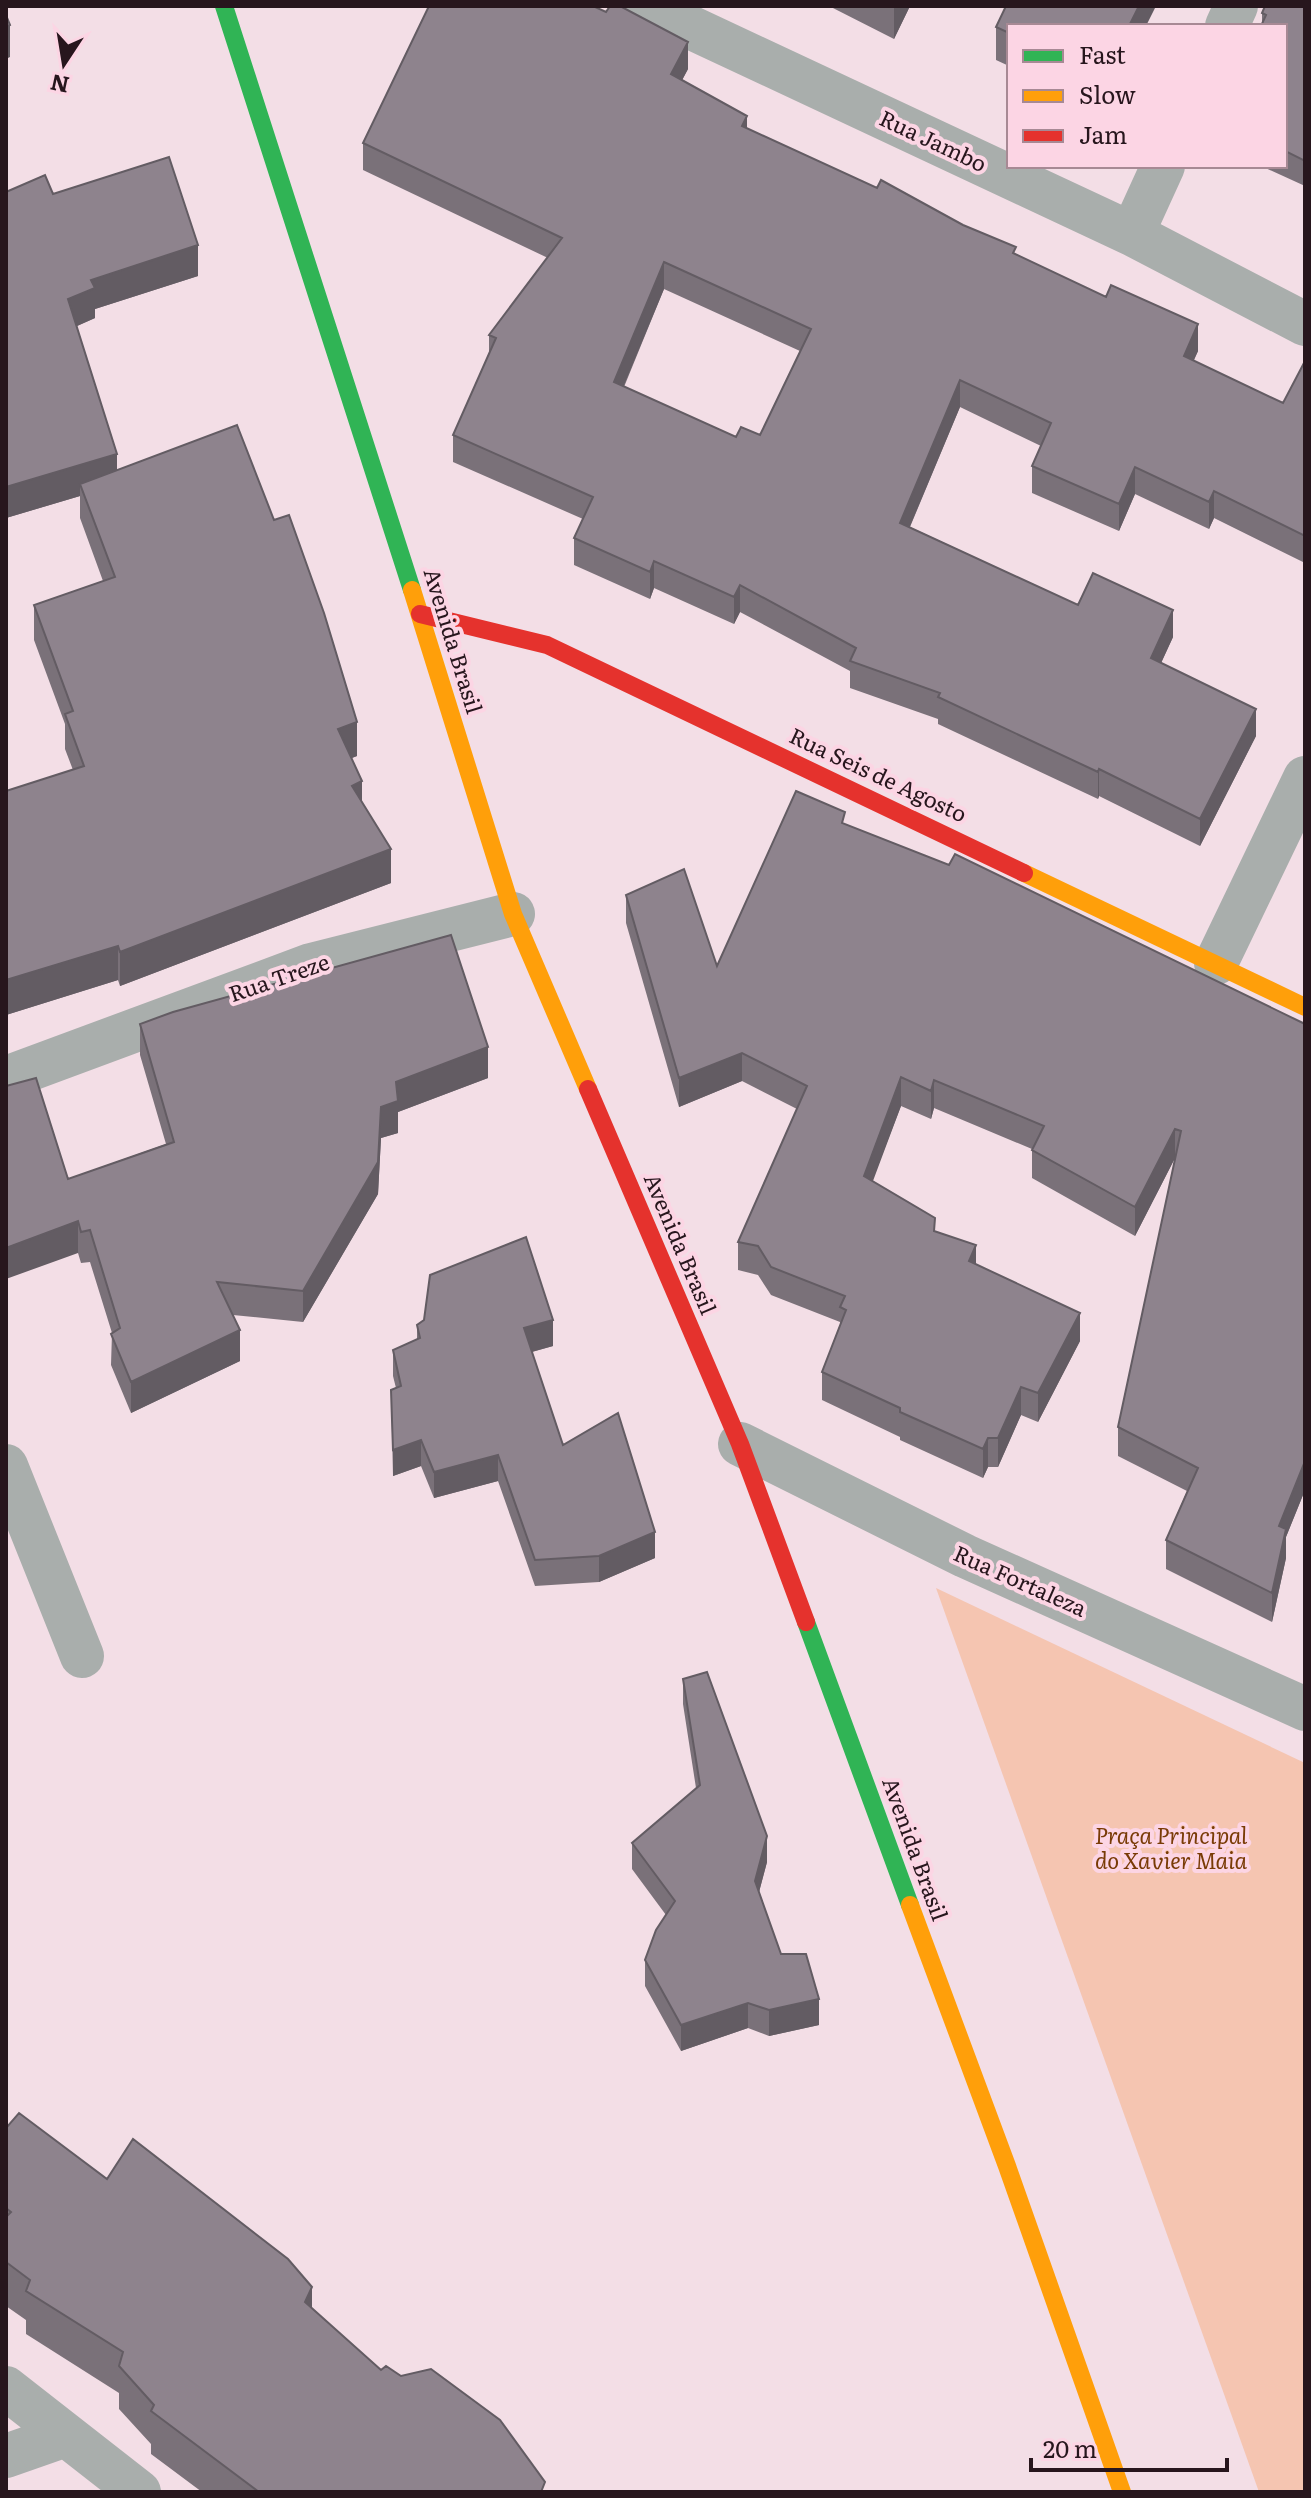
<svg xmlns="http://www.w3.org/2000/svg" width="1311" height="2498" viewBox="0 0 1311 2498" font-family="Literata,serif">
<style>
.green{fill:#f5c5b1}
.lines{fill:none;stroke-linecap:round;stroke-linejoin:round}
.street{stroke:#a9aeac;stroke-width:44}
.fast{stroke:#30b455;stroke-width:18}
.slow{stroke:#ff9f0a;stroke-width:18}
.jam{stroke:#e5322d;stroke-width:18}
.wall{fill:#7a7179;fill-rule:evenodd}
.shaded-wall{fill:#635c63}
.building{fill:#8e838d;stroke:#635c63;stroke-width:2;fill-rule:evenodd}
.labels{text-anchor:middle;stroke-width:8;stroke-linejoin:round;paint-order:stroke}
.street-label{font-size:22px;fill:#27161d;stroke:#fcd5e4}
.park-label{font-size:22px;font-style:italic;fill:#793b06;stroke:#fcd5e4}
</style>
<rect width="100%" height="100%" fill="#f3dee6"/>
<path class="green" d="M936,1588L1305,1763V2492H1259Z"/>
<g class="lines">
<path class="street" d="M645,6L1132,234L1305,324
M1227,26L1236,6
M1132,234L1163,166
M1216,963L1305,778
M6,1078L311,965L513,914
M740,1444L965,1556L1305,1709
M6,1466L82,1656
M6,2388L139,2492
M6,2456L66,2435"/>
<path class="fast" d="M224,6L412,590
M806,1622L910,1905"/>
<path class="slow" d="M412,590L513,914L588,1089
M1024,873L1305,1007
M910,1905L1007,2166L1122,2492"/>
<path class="jam" d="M420,614L547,645L1024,873
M588,1089L740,1444L806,1622"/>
</g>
<path class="wall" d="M829,6H910L894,39Z
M1305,6V186L1261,166H1285V26L1262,24V13Z
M1009,26V66L996,60V27Z
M688,69L682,80L747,129L1016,254L1198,351L1193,361L1283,403L1305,361V563L1214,518L1209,529L1135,494L1119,531L1032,493V466L1041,446L960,407L910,527L1078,605L1173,637L1161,663L1256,736L1200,846L1099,796L1098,799L938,724V719L850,688V671L740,612L734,624L654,588L650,599L574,565V538L583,519L453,462V435L489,353V335L548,258L363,170V143ZM664,289L800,351L760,435L736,437L624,387Z
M6,192L53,194L198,276L95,309V318L77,326L117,470L357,756L352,758L362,802L391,883L120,986L118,980L6,1015V791L73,770L65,749V724L34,640V605L103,581L80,518V496L6,518Z
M845,824L1305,1024V1490L1286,1537V1558L1272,1622L1166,1569V1540L1187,1491L1118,1456V1427L1175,1158L1135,1236L1032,1178V1149L934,1108L931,1119L901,1106L872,1181L976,1264L1080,1341L1038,1422L1021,1415L998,1467H988L983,1478L900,1440V1437L822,1400V1372L840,1325V1322L771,1295L758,1275L738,1270V1242L797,1109L742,1081L679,1107L626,923V895L717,966Z
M140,1024L488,1078L398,1112V1133L381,1138L378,1194L303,1322L233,1315L240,1361L131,1413L111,1365L112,1333L90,1262L81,1263L78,1253L68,1179L166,1144L140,1055Z
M417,1325L553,1346L532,1352L563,1445L655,1558L599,1582L535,1586L498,1481L434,1498L421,1466L393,1476L391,1390L396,1388L393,1376V1350L417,1339Z
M683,1679L767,1862L759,1892L781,1954L819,2025L769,2036L748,2028L681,2051L645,1986V1960L666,1915L632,1869V1843L696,1788L683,1704Z
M6,2128L107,2179L312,2309L381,2370L545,2492H202L151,2454V2444L119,2409V2393L26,2334V2320L6,2306Z"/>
<path class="shaded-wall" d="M894,6H910L894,39Z
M1139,6H1156L1146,26H1129Z
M10,25V57L6,59V27Z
M688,42V69L671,101V74Z
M747,116V143L742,126Z
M198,245V276L95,309V318L68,330V299L91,280Z
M664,262V289L614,409V382Z
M1198,324V351L1184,383V356Z
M960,380V407L900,550V523Z
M117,454V484H80V496L6,518V487Z
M1135,467V494L1119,531V504Z
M1214,491V518L1209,529V502Z
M654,561V588L650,599V572Z
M740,585V612L734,624V597Z
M1173,610V637L1151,685V658Z
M1256,709V736L1200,846V819Z
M357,722V756L338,763V729Z
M1099,769V796L1098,799V772Z
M362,781V815L352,786Z
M391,849V883L120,986V952Z
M118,946V980L6,1015V980Z
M488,1047V1078L398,1112V1133L381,1138L378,1194L303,1322V1291L381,1107L396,1082Z
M742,1053V1081L679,1107V1078Z
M901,1077V1106L864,1205V1176Z
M934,1080V1108L931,1119V1091Z
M1175,1129V1158L1135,1236V1207Z
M78,1221V1253L6,1279V1248Z
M976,1245V1273L969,1261Z
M1080,1313V1341L1038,1422V1393Z
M553,1320V1346L524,1354V1328Z
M240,1330V1361L131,1413V1382Z
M1021,1387V1415L998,1467V1438Z
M988,1438V1467L983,1478V1449Z
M421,1440V1466L393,1476V1450Z
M498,1455V1481L434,1498V1472Z
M1305,1461V1490L1286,1537V1558L1272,1622V1593L1279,1526Z
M655,1532V1558L599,1582V1556Z
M767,1836V1862L755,1907V1881Z
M819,1999V2025L769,2036V2010Z
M748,2003V2028L681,2051V2025Z
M312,2287V2330L305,2302Z"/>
<path class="building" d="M429,6H593L606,12L610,6H620L688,42L671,74L747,116L742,126L877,188L881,180L963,225L1016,247L1013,253L1106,297L1111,285L1198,324L1184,356L1283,403L1305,361V536L1214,491L1209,502L1135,467L1119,504L1032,466L1051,423L960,380L900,523L1078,605L1093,573L1173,610L1151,658L1256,709L1200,819L1099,769L1098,772L938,697L940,693L850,661L856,648L740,585L734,597L654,561L650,572L574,538L593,497L453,435L496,338L489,335L562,238L363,143ZM664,262L811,329L760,435L741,427L736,437L614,382Z
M1006,6H1139L1129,26H1009V33L996,27Z
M1265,6H1305V161L1285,151V26H1261L1266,15L1262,13Z
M6,15L10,25L6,27Z
M169,157L198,245L91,280L95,288L68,299L117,454L6,487V192L45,175L53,194Z
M237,425L274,520L289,515L324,613L357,722L338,729L362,781L352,786L391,849L120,952L118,946L6,980V791L84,766L65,714L73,711L34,605L115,577L80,484Z
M796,791L845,812L842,823L949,865L955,854L1305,1024V1461L1279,1526L1286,1529L1272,1593L1166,1540L1198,1468L1118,1427L1181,1131L1175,1129L1135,1207L1032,1150L1044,1126L934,1080L931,1091L901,1077L864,1176L935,1218L934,1231L976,1245L969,1261L1080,1313L1038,1393L1021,1387L998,1438H988L983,1449L900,1412V1408L822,1372L846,1310L840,1307L845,1296L771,1267L758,1246L738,1242L807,1086L742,1053L679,1078L626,895L684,869L717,966Z
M451,935L488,1047L396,1082L398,1101L381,1107L378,1162L303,1291L217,1282L240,1330L131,1382L111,1334L120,1328L90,1230L81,1232L78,1221L6,1248V1086L36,1078L68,1179L174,1142L140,1024L173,1012Z
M526,1237L553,1320L524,1328L563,1445L618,1413L655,1532L599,1556L535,1560L498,1455L434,1472L421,1440L393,1450L391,1390L401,1386L393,1350L420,1338L417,1325L424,1320L430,1275Z
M707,1672L767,1836L755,1881L781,1954H806L819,1999L769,2010L748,2003L681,2025L645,1960L656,1930L675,1901L632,1843L700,1785L683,1679Z
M19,2113L107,2179L133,2139L288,2259L312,2287L305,2302L381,2370L386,2366L401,2376L431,2369L500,2420L545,2482L541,2492H259L151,2411L154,2405L119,2366L123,2352L26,2291L30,2280L6,2262V2217L11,2212L6,2208V2128Z"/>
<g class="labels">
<g class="street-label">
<text transform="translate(933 141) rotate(25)" y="8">Rua Jambo</text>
<text transform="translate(453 641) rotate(73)" y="8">Avenida Brasil</text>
<text transform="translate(878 775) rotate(25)" y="8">Rua Seis de Agosto</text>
<text transform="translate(279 978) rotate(-19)" y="8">Rua Treze</text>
<text transform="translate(680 1244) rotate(67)" y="8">Avenida Brasil</text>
<text transform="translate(1020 1581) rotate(24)" y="8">Rua Fortaleza</text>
<text transform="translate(915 1849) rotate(70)" y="8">Avenida Brasil</text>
</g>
<g class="park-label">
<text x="1171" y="1844">Praça Principal<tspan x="1171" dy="25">do Xavier Maia</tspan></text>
</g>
</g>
<rect width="1311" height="2498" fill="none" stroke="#27161d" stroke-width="16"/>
<rect x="1007" y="24" width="280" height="144" fill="#fcd5e4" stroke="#a78994" stroke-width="2"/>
<rect x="1023" y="50" width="40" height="12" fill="#30b455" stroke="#a78994" stroke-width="2"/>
<text x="1079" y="64" font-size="24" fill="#27161d">Fast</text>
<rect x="1023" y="90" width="40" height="12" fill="#ff9f0a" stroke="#a78994" stroke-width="2"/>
<text x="1079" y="104" font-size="24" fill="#27161d">Slow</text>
<rect x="1023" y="130" width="40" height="12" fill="#e5322d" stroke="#a78994" stroke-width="2"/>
<text x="1079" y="144" font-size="24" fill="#27161d">Jam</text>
<g transform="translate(64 64) rotate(192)" stroke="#fcd5e4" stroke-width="6" paint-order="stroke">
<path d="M0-6L14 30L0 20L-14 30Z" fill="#27161d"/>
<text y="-12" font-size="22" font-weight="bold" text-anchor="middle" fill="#27161d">N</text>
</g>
<path d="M1031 2458v12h196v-12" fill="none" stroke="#27161d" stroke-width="4"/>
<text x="1043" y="2458" font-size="24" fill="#27161d" stroke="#fcd5e4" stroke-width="6" paint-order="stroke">20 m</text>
</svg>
